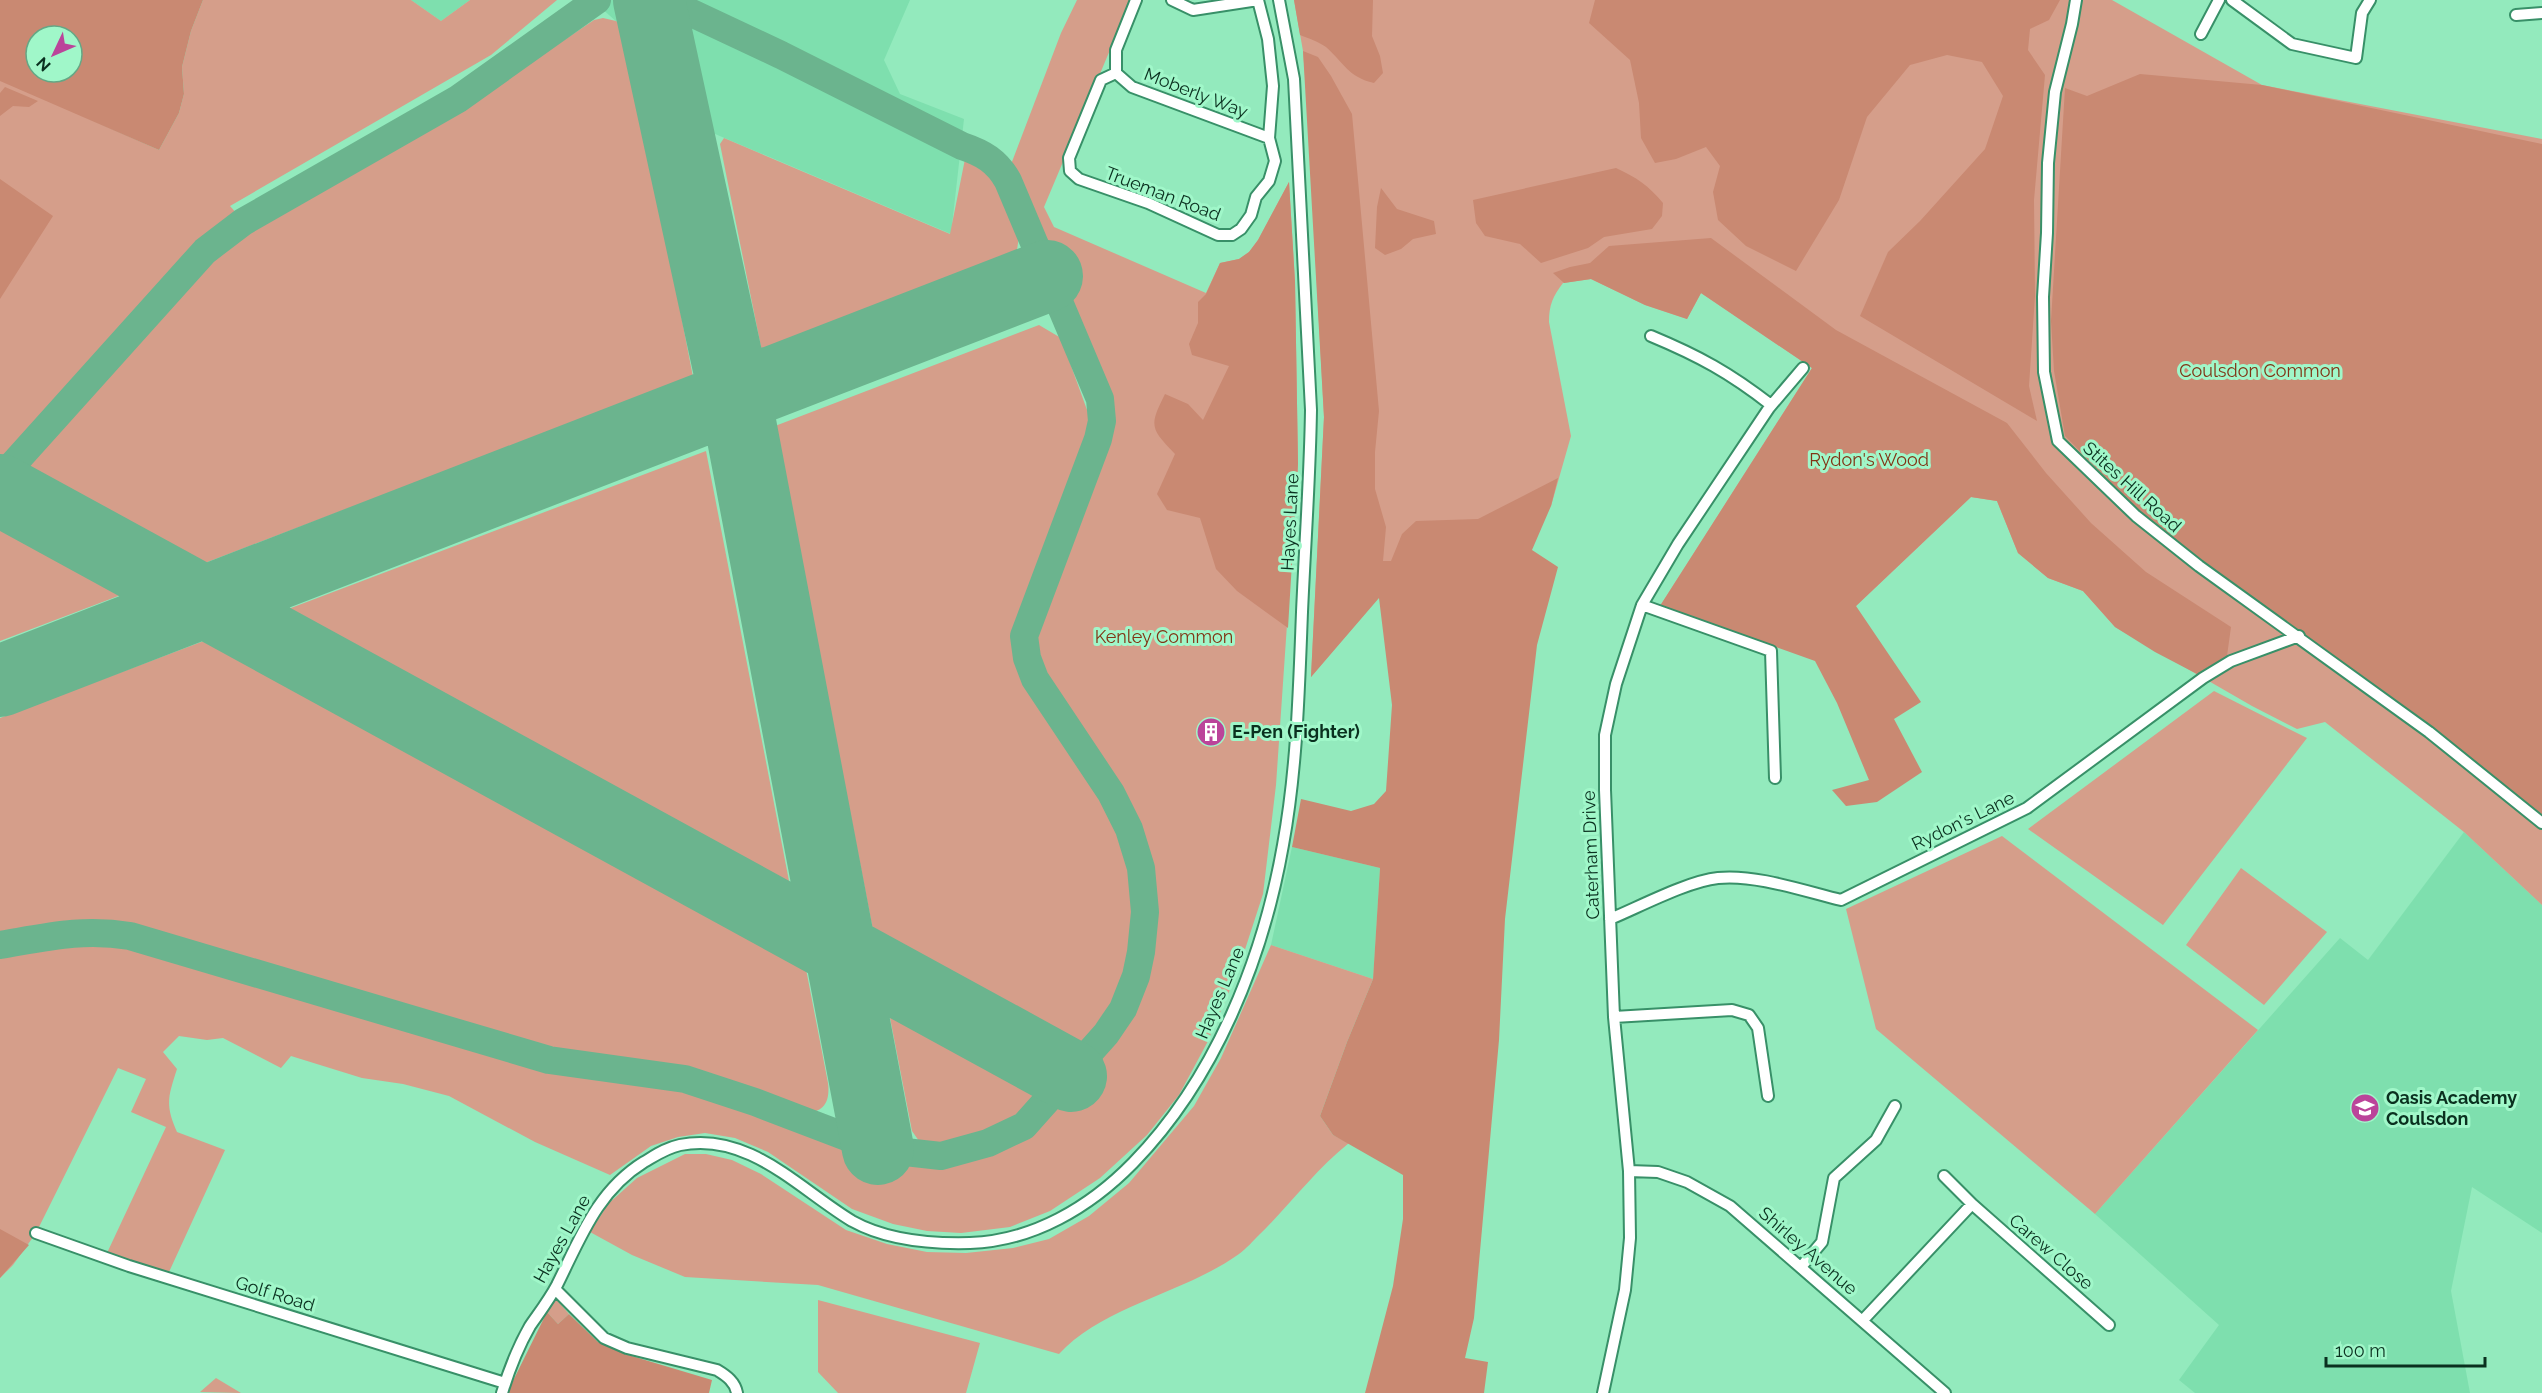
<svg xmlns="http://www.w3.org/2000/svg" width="2542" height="1393" viewBox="0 0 2542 1393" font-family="Raleway,sans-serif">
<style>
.built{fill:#7edfae}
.green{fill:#d59e8a}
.forest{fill:#c98972;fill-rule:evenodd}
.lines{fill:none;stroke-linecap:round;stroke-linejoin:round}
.taxiway{stroke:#6bb48e;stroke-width:28}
.runway{stroke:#6bb48e;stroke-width:72}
.minor-casing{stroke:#389068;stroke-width:14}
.minor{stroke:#fff;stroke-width:10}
.labels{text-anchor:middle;stroke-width:6;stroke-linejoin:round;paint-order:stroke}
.street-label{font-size:18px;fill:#0a301f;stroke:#a0f7c9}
.park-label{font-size:18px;fill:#813415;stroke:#a0f7c9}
.poi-label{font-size:18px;font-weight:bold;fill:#0a301f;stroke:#a0f7c9;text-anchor:start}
</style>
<rect width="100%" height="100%" fill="#93eabd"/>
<path class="built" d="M411,0H470L441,21Z
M592,0H910L884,60L900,94L964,119L951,234L642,103L626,30Z
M2464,832L2542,905V1233L2472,1187L2451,1291L2470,1393H2195L2179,1380L2219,1325L2095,1214L2340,938L2368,960Z
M1292,847L1380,868L1373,979L1271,945Z"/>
<path class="green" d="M0,0L31,93L159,150L179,113L184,94L182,67L191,31L203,0H411L441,21L470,0H557L491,55L230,206L238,215L198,246L0,466Z
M1077,0H1131L1044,207L1054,227L1206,293L1220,263L1239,259L1249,252L1258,240L1289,182L1295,282L1298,464L1276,785L1263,894L1238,971L1207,1043L1179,1095L1147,1135L1100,1178L1050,1211L1010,1227L961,1233L927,1231L893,1224L852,1209L768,1152L735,1138L705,1133L678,1137L651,1146L610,1175L535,1142L449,1096L403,1084L362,1078L291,1056L281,1068L223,1038L207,1040L179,1036L163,1052L177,1069C168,1097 165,1105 177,1132L225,1150L169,1272L107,1253L166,1127L131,1112L146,1079L118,1068L36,1233L13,1265L0,1278V952C45,945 82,938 127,946L546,1066L682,1086L858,1153L900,1161L940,1163L988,1151L1029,1131L1112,1037L1128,1012L1142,979L1148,951L1151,913L1148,868L1136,825L1118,788L1042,677L1035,656L1032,633L1109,422L1106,397L1010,167L1061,33Z
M1294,0H2112L2262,85L2542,139V905L2464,832L2325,722L2297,729L2252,706L2115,627L2083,591L2048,578L2018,553L1997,501L1971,497L1856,606H1660L1812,368L1701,293L1687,319L1645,305L1591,279L1563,283C1553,296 1549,305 1549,322L1571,436L1551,506L1379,597L1311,677L1324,417L1307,99L1303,51Z
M603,18L616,21L626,30L693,377L0,641V490L208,259L231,240L503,81L594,20Z
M724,138L950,234L965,159L993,170L1020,229L1017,250L1007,259L762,352L720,144Z
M1039,325L1061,338L1091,421L1013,631L1019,663L1026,685L1101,795L1117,822L1132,864L1136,903L1134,949L1122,990L1106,1015L1087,1043L1020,1117L970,1140L932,1147L919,1141L912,1131L775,426Z
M706,451L828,1083C831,1108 818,1116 794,1111L687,1068L545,1048L225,954L119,927L78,923L0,932V718Z
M2214,691L2307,738L2163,925L2028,829Z
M2002,836L2258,1030L2095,1214L1876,1029L1846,909Z
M2241,868L2327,932L2264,1005L2186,945Z
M1271,945L1373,979L1347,1042L1320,1116L1333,1135L1349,1143C1315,1170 1290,1205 1259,1235C1253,1241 1246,1249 1239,1254C1185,1293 1103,1306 1059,1354L818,1285L685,1277L632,1255L590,1232L608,1204L637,1178L685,1154H706L732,1160L761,1174L846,1230L887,1244L927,1252L966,1253L1013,1248L1049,1239L1089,1216L1129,1183L1194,1106L1221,1058Z
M556,1299L569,1314L558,1324L547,1312Z
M818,1300L980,1343L966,1393H838L818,1372Z
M216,1378L241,1393L200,1392Z"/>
<path class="forest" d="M0,0H203L191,31L182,67L184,94L179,113L159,150L0,81ZM36,36H72V72H36Z
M1294,0H1373L1372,36L1380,56L1383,73L1374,83C1348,77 1344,63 1326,47C1319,42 1308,38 1300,35Z
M1595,0H2060L2049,20L2030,29L2028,50L2045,75L2034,200L2035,296L2029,386L2037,421L1860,316L1888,252L1920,221L1985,149L2003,96L1982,62L1947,55L1910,65L1867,117L1839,200L1796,271L1746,246L1718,220L1713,192L1720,166L1706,147L1676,159L1655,163L1641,138L1639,103L1630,60L1589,23Z
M1303,51L1318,57L1331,76L1352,114L1379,411L1375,452V489L1386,527L1383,561H1391L1402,534L1416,521L1478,519L1558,478L1551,506L1532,550L1558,567L1537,645L1505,919L1499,1040L1474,1318L1465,1358L1488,1362L1484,1393H1365L1393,1286L1403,1219V1175L1333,1135L1320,1116L1347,1042L1373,979L1380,868L1292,847L1301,799L1351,811L1374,804L1386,791L1392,705L1379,598L1311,677L1324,417Z
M2140,74L2262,85L2542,144V819L2365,680L2265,608L2140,512L2065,436L2054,371L2051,321L2065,88L2087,96Z
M5,87L38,101L29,107L13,106L0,116V93Z
M1616,168C1636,177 1649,186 1663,203L1662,216L1652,229L1604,237L1588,248L1541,263L1520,244L1485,236L1476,223L1473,200Z
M0,179L53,216L0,299Z
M1289,182L1295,282L1298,464L1288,628L1237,591L1216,569L1200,518L1167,510L1157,494L1175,454C1150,428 1149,426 1165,394L1188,404L1203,420L1229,366L1192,355L1189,344L1198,323V302L1206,294L1220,263L1239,259L1249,252L1258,240Z
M1381,188L1397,209L1434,221L1436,234L1413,239L1401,249L1385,255L1375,248L1377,207Z
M1711,238L1836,330L2007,423L2046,473L2091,523L2146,572L2231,627L2227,656L2197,674L2155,652L2115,627L2083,591L2048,578L2018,553L1997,501L1971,497L1856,606L1921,702L1894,719L1922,772L1877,802L1846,806L1832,790L1869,780L1837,703L1815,661L1660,606L1812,368L1701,293L1687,319L1645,305L1591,279L1564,283L1553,273L1570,267L1590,263L1609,246Z
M0,1229L29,1245L0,1278Z
M547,1312L558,1324L569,1314L598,1342L625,1354L712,1380L709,1393H507Z"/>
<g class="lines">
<path class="taxiway" d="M0,479L205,251L243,222L458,99L597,0
M0,945C47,937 83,928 130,936L549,1060L685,1079L755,1102L878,1149L941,1156L988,1143L1024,1126L1106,1034L1123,1009L1136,976L1141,952L1145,912L1141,868L1129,829L1111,793L1035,679L1027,658L1024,636L1098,439L1102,421L1100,399L1008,181C997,161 983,153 962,146L781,55L664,0"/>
<path class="runway" d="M649,0L735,396L878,1149
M0,490L1071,1076
M0,681L1047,276"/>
<g class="minor-casing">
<path id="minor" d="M1136,0L1116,50V73L1101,80L1069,158L1070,171L1079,179L1148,203L1218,235H1232L1241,229L1251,215L1256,197L1269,181L1275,161L1269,138L1273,86L1268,39L1258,0L1193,10L1172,0
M2076,0L2072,24L2055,92L2048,163L2047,233L2043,297L2044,372L2058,441L2136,516L2199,566L2429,732L2542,823
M2232,0L2292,44L2356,58L2362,13L2370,0
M2516,15L2542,13
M2201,34L2219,0
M1116,73L1132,87L1269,138
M1651,336C1699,356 1730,373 1771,405
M1642,605L1771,651L1775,778
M1610,919C1639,907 1688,881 1718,878C1755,874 1804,891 1841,900L2027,808L2203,678L2231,661L2299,636
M1614,1017L1732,1010L1749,1015L1758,1028L1768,1096
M1629,1171L1658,1172L1687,1182L1730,1206L1945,1393
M1944,1176L1972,1204L2109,1325
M36,1233L129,1266L505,1383
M1801,1267L1822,1242L1834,1178L1876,1140L1895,1106
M555,1289L604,1338L627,1348L717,1370C727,1376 735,1382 737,1393
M1863,1320L1972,1204
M502,1393C509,1370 518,1347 530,1326C539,1313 549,1300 557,1285C580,1239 597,1191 644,1162C656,1155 666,1148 680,1145C748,1131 799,1189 852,1221C886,1240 933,1244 970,1243C1033,1241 1090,1207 1133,1163C1215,1079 1263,959 1283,845C1297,769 1299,689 1302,612C1305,544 1310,477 1311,410L1294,79L1279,0
M1603,1393L1625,1290L1630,1238L1629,1171L1614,1017L1605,790V735L1616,684L1642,605L1678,544L1769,408L1803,368"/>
</g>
<use href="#minor" class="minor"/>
</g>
<defs>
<g id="building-disc" transform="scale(1.5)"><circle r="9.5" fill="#bb449a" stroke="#a0f7c9"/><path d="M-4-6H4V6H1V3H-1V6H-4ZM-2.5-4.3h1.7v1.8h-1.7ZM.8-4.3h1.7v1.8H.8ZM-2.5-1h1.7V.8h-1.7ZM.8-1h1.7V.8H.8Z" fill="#fff"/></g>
<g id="school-disc" transform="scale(1.5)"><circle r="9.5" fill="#bb449a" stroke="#a0f7c9"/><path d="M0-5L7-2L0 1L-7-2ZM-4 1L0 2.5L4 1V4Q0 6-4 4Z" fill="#fff"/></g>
</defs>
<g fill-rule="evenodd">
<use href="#building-disc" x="1211" y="732"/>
<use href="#school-disc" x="2365" y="1108"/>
</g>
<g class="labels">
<g class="street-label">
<text transform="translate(1196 93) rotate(21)" y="6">Moberly Way</text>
<text transform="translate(1163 194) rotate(21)" y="6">Trueman Road</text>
<text transform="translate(2132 487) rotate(42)" y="6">Stites Hill Road</text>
<text transform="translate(1290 522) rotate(-87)" y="6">Hayes Lane</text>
<text transform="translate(1963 821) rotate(-26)" y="6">Rydon's Lane</text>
<text transform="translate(1591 855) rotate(-92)" y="6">Caterham Drive</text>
<text transform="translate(1220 993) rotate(-67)" y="6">Hayes Lane</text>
<text transform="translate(562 1239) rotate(-61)" y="6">Hayes Lane</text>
<text transform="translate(1808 1251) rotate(41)" y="6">Shirley Avenue</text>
<text transform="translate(2051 1252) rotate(41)" y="6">Carew Close</text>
<text transform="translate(275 1294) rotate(17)" y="6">Golf Road</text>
</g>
<g class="park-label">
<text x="2260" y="377">Coulsdon Common</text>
<text x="1869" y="466">Rydon's Wood</text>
<text x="1164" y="643">Kenley Common</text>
</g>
<g class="poi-label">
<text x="1232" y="738">E-Pen (Fighter)</text>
<text x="2386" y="1104">Oasis Academy<tspan x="2386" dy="21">Coulsdon</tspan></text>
</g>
</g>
<g transform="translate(54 54) rotate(226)"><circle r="28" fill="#a0f7c9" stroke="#64a785" stroke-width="1.5"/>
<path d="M0-4.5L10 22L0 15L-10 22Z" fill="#bb449a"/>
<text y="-9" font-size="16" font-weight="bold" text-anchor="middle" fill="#0a301f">N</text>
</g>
<path d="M2326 1357v9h159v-9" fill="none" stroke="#0a301f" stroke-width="3"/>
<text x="2335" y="1357" font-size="18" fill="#0a301f" stroke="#a0f7c9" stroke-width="4.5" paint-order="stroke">100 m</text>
</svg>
